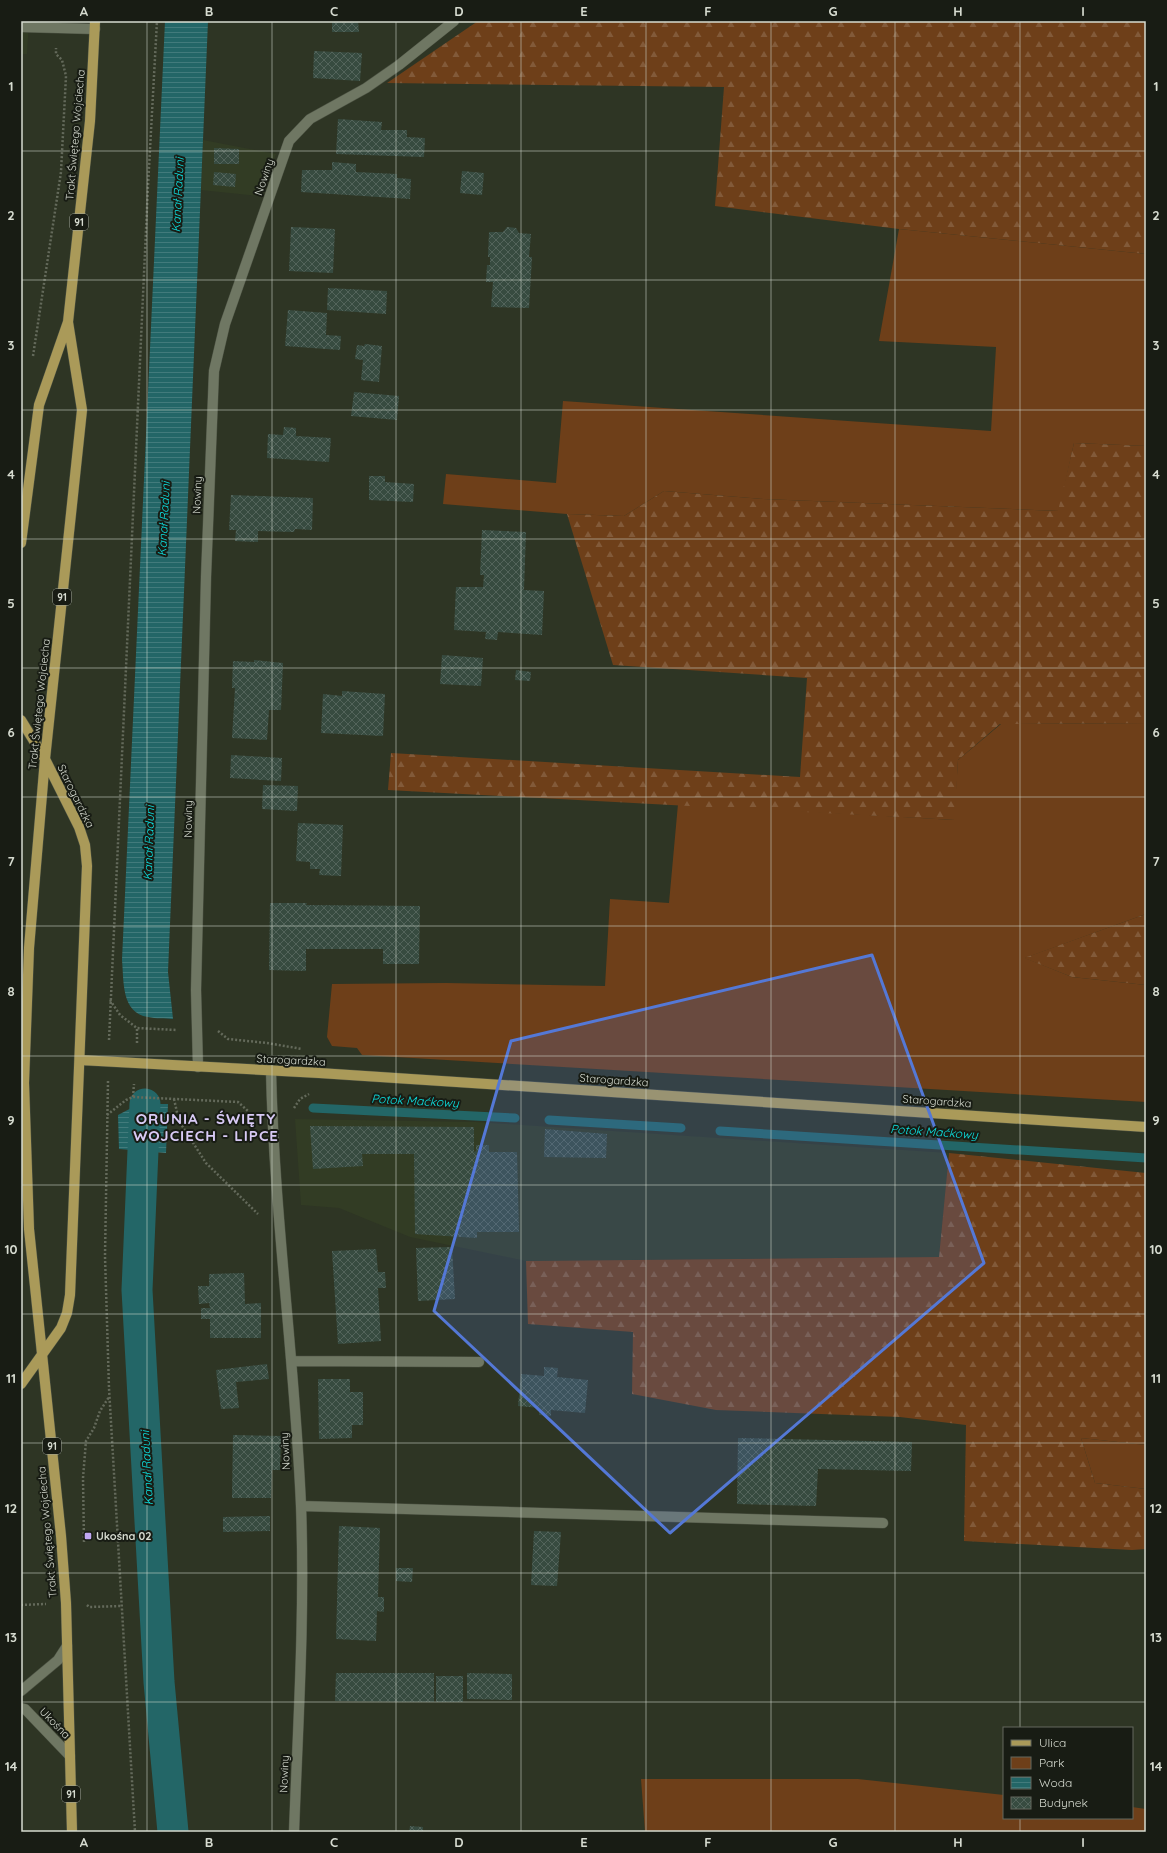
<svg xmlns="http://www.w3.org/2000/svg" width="1167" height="1853" viewBox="0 0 1167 1853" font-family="Quicksand,sans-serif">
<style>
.built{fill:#323c24}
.green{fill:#6e3f19}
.forest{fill:url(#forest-firs)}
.water{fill:url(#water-rules)}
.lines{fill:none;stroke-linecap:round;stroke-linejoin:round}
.stream{stroke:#236667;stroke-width:9}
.canal{stroke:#236667;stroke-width:31}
.building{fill:url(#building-cross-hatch)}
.minor-casing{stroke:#4c5243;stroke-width:11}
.major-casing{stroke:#4c5243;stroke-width:11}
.path{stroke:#646a5b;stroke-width:2.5;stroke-dasharray:2 2;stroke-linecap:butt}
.minor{stroke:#6f7763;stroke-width:10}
.major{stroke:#aa9a59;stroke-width:10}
.marked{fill:#5478d6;fill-opacity:0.2;stroke:#5478d6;stroke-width:3;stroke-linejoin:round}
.grid{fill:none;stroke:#d6dbd0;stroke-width:1;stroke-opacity:0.55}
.poi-dot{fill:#c1a8f3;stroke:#181c14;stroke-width:1.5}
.labels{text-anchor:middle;stroke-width:4;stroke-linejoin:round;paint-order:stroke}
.shield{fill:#181c14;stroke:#9da298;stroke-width:1}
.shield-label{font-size:10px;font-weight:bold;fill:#d6dbd0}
.street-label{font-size:11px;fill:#d6dbd0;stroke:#181c14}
.poi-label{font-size:11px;font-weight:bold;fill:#d6dbd0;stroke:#181c14;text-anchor:start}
.water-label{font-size:12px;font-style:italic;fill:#0ce3e4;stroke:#181c14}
.district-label{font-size:15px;font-weight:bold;letter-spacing:1px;fill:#d8caf5;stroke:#181c14}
.neatline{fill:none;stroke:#d6dbd0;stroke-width:1.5}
.grid-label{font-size:13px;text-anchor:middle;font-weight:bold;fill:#d6dbd0}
</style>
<defs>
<pattern id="forest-firs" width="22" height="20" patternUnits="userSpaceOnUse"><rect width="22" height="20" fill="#6e3f19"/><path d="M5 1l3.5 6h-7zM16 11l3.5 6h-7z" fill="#825a39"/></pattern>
<pattern id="water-rules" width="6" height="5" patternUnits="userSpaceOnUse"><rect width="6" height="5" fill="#236667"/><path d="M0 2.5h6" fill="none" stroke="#427b7c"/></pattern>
<pattern id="building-cross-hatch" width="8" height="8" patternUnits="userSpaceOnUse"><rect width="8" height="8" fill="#374b40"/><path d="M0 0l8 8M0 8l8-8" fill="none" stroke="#53645b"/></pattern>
</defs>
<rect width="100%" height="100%" fill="#2e3524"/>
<path class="built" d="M21,21H29L27,54H21Z
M203,140L276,154L259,196L201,190Z
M295,1119L476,1122L949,1153L939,1257L526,1261L410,1237L339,1208L301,1205Z"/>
<path class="green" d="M899,229L1146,254V446L1074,443L1059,511L763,499L664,491L624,516L567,514L443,504L446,474L556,483L563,401L991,431L996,347L879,341Z
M1146,723V914L1025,958L1072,977L1146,985V1102L362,1055L357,1048L332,1046L327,1037L332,984L446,983L605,986L610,899L669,903L678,804L954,820L958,760L1001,724Z
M1081,1438L1146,1445V1489L1095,1483Z
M641,1779H858L1004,1795V1818H1132V1807L1146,1809V1832H645Z"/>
<path class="forest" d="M478,21H1146V254L899,229L715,206L724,87L387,83Z
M1074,443L1146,446V723L1000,724L958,760L955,820L388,790L391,753L800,777L807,678L613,665L567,514L624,516L664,491L763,499L1058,511Z
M1146,914V985L1072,977L1024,958Z
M949,1153L1146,1173V1445L1081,1438L1095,1483L1146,1489V1549L1132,1550L964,1541L966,1425L900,1417L716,1410L632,1394L633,1332L528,1324L526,1261L939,1257Z"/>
<path class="water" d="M165,21H208L168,972L173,1019C165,1018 156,1019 148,1017C121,1013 124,981 122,960Z
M139,1104H168L166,1153L119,1149L118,1115Z"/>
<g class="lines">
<path class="stream" d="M313,1108L515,1118
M549,1120L681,1128
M720,1131L1146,1158"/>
<path class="canal" d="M145,1104L137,1290L159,1682L173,1832"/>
</g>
<path class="building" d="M332,21H358L359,32H332Z
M314,51L362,53L360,81L313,78Z
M338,119L382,122L381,130H407V137L425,138L424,157L336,154Z
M214,148L239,149V164H214Z
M332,162L356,164V172L397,174V178L411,179L410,199L301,192L302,170H332Z
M462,171L484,173L482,195L460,193Z
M214,172L236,174L235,187L213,185Z
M291,227L335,229L333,273L289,271Z
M507,227L516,228L519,233L531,234L529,257H532L529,308L491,307L493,282H486L487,265H490V257H488L489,232H503Z
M328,288L387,291L386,314L327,310Z
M288,310L327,313L326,335L341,336L340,350L285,346Z
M365,344L382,346L379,382L361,380L363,360L355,359L357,345L364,346Z
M354,392L399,396L397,420L351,416Z
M284,427L296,428V436L331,438L329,462L267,458L268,434L283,435Z
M369,476H385V482L414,484L413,502L369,500Z
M231,495L313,498L312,530L295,529L294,532L258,531V542L235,541L236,530H229Z
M482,530L526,532L524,590L544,591L542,635L498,632L497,640L485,639L486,632L454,630L456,587H483L484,575H480Z
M442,655L483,658L481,686L440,684Z
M254,660L283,663L281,710H269L267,740L232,738L235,688H232L233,661L254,662Z
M516,670L531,672L530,681L515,680Z
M342,691L385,694L383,736L321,733L323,694L342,696Z
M231,755L282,758L281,781L230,778Z
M263,785L298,786L297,811L262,809Z
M298,823L343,825L341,876L319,875L320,869H310V862L296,861Z
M270,903H307L306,905L420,906L419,964H383V949H306V971L269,970Z
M310,1126L474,1127V1152L476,1151V1145H489V1152H517L519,1232H477V1238L415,1234L414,1154H362L363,1166L313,1169Z
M545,1129L607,1134L606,1158L544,1157Z
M452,1247L455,1299L418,1301L416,1248Z
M376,1249L378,1272H385L386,1288H378L381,1341L338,1344L332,1251Z
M244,1273L245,1304L261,1303V1338H210V1319H201V1308H210L209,1303L199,1304L198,1286H209V1274Z
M267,1364L269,1379L236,1382L239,1408L221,1409L216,1370Z
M544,1367L558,1368L557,1377L588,1380L585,1413L551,1410V1416L539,1415L540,1408L518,1406L521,1374L544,1376Z
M318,1379H350V1392H363V1425H352V1438L319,1439Z
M233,1435L281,1436L280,1470H272L271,1498H232Z
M738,1438L912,1442L911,1471L818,1469L816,1506L737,1504Z
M270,1516V1531L223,1532V1517Z
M339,1526L380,1528L378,1597H384V1612L377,1611L376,1641L336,1639Z
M534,1531L561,1532L557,1586L531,1585Z
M396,1568H413L412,1582L396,1581Z
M336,1673H434V1702L335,1701Z
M467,1673L512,1674V1700L467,1699Z
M436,1676H463V1702H436Z
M410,1826L423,1827V1832H409Z"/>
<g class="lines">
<g class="minor-casing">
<path id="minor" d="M21,27L95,29
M198,1067L196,990L206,577L214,371L225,324L289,141L310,119L366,88L399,65L454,21
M271,1070C274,1216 295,1361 301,1506C305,1615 298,1723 294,1832
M292,1361L479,1362
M301,1506L883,1523
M21,1691L58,1660L67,1646
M21,1708L25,1709L70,1756"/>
</g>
<g class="major-casing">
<path id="major" d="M68,322L82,410L45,759L29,948L24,1083L29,1229L61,1536L66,1603L72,1832
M21,543L39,405L68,322L90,121L95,21
M21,720L45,759L79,827L85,845L87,866L70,1295L67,1313L61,1328L21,1384
M80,1060L319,1073L1146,1127"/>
</g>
<path class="path" d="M33,356L61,172L66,76L62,60L56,54V48
M110,1000L120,1015L137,1028L176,1030
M218,1031L228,1039L267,1043L302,1049
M109,1040L148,186L157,21
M137,1043V1028
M108,1081L105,1256L109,1388L135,1832
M133,1097L134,1084
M174,1099L179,1121L206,1163L258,1214
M294,1108L300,1099L309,1094
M107,1115L126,1100L133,1097L238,1102L248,1111L251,1119
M84,1542L83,1478L86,1441L94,1428L100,1411L109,1397
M21,1605L46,1604
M87,1605L89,1607L121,1606"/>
<use href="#minor" class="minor"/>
<use href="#major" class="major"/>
</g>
<path class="marked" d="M872,955L984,1263L670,1533L434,1311L511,1041Z"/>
<path class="grid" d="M147,21V1832M272,21V1832M396,21V1832M521,21V1832M646,21V1832M771,21V1832M895,21V1832M1020,21V1728M21,151H1146M21,280H1146M21,410H1146M21,539H1146M21,668H1146M21,797H1146M21,926H1146M21,1056H1146M21,1185H1146M21,1314H1146M21,1443H1146M21,1573H1146M21,1702H1146M1020,1818V1832"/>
<rect class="poi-dot" x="84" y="1532" width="8" height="8" rx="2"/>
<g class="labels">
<g class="shield">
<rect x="70" y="214" width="18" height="16" rx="3"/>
<rect x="53" y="589" width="18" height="16" rx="3"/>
<rect x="43" y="1438" width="18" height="16" rx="3"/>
<rect x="62" y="1786" width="18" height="16" rx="3"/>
</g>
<g class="shield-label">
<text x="79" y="226">91</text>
<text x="62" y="601">91</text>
<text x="52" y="1450">91</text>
<text x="71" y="1798">91</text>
</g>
<g class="street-label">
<text transform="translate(75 135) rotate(-85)" y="4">Trakt Świętego Wojciecha</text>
<text transform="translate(264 177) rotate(-71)" y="4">Nowiny</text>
<text transform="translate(197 495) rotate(-88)" y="4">Nowiny</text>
<text transform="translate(39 704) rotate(-84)" y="4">Trakt Świętego Wojciecha</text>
<text transform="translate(76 796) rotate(64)" y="4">Starogardzka</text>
<text transform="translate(188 819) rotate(-89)" y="4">Nowiny</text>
<text transform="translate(291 1060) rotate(3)" y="4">Starogardzka</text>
<text transform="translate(614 1080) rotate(4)" y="4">Starogardzka</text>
<text transform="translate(937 1101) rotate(4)" y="4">Starogardzka</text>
<text transform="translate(285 1451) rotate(-93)" y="4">Nowiny</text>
<text transform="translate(47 1532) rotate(-95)" y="4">Trakt Świętego Wojciecha</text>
<text transform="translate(55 1723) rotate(46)" y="4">Ukośna</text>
<text transform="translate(284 1774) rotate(-88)" y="4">Nowiny</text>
</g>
<g class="poi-label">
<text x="96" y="1540">Ukośna 02</text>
</g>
<g class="water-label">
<text transform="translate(178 195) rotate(-87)" y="4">Kanał Raduni</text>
<text transform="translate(164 519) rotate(-87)" y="4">Kanał Raduni</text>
<text transform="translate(149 843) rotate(-88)" y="4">Kanał Raduni</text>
<text transform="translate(415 1101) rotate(3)" y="4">Potok Maćkowy</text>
<text transform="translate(934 1132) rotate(4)" y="4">Potok Maćkowy</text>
<text transform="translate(147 1468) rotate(-93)" y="4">Kanał Raduni</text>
</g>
<g class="district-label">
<text x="206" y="1124">ORUNIA - ŚWIĘTY<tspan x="206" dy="17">WOJCIECH - LIPCE</tspan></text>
</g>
</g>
<rect width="1167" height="1853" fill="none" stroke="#181c14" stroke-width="44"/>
<rect x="1003" y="1727" width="130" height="92" fill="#181c14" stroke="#64685f"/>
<rect x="1011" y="1740" width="20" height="6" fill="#aa9a59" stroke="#64685f"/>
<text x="1039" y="1747" font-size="12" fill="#d6dbd0">Ulica</text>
<rect x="1011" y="1757" width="20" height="12" fill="#6e3f19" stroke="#64685f"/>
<text x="1039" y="1767" font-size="12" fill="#d6dbd0">Park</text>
<rect x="1011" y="1777" width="20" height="12" fill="url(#water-rules)" stroke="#64685f"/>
<text x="1039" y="1787" font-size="12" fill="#d6dbd0">Woda</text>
<rect x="1011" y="1797" width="20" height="12" fill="url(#building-cross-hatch)" stroke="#64685f"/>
<text x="1039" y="1807" font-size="12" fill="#d6dbd0">Budynek</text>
<rect x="22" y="22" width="1123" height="1809" class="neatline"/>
<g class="grid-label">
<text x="84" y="16">A</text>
<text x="209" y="16">B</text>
<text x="334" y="16">C</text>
<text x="459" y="16">D</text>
<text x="584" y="16">E</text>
<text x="708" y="16">F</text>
<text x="833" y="16">G</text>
<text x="958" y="16">H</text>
<text x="1083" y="16">I</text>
<text x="11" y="91">1</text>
<text x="1156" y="91">1</text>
<text x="11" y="220">2</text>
<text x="1156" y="220">2</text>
<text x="11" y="350">3</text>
<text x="1156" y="350">3</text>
<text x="11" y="479">4</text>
<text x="1156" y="479">4</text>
<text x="11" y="608">5</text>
<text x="1156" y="608">5</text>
<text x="11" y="737">6</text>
<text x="1156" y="737">6</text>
<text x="11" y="866">7</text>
<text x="1156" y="866">7</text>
<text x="11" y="996">8</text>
<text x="1156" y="996">8</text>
<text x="11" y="1125">9</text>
<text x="1156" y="1125">9</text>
<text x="11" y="1254">10</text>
<text x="1156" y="1254">10</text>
<text x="11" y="1383">11</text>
<text x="1156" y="1383">11</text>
<text x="11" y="1513">12</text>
<text x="1156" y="1513">12</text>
<text x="11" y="1642">13</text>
<text x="1156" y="1642">13</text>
<text x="11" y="1771">14</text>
<text x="1156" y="1771">14</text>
<text x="84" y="1847">A</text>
<text x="209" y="1847">B</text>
<text x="334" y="1847">C</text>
<text x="459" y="1847">D</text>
<text x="584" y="1847">E</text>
<text x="708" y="1847">F</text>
<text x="833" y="1847">G</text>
<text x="958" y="1847">H</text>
<text x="1083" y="1847">I</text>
</g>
</svg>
